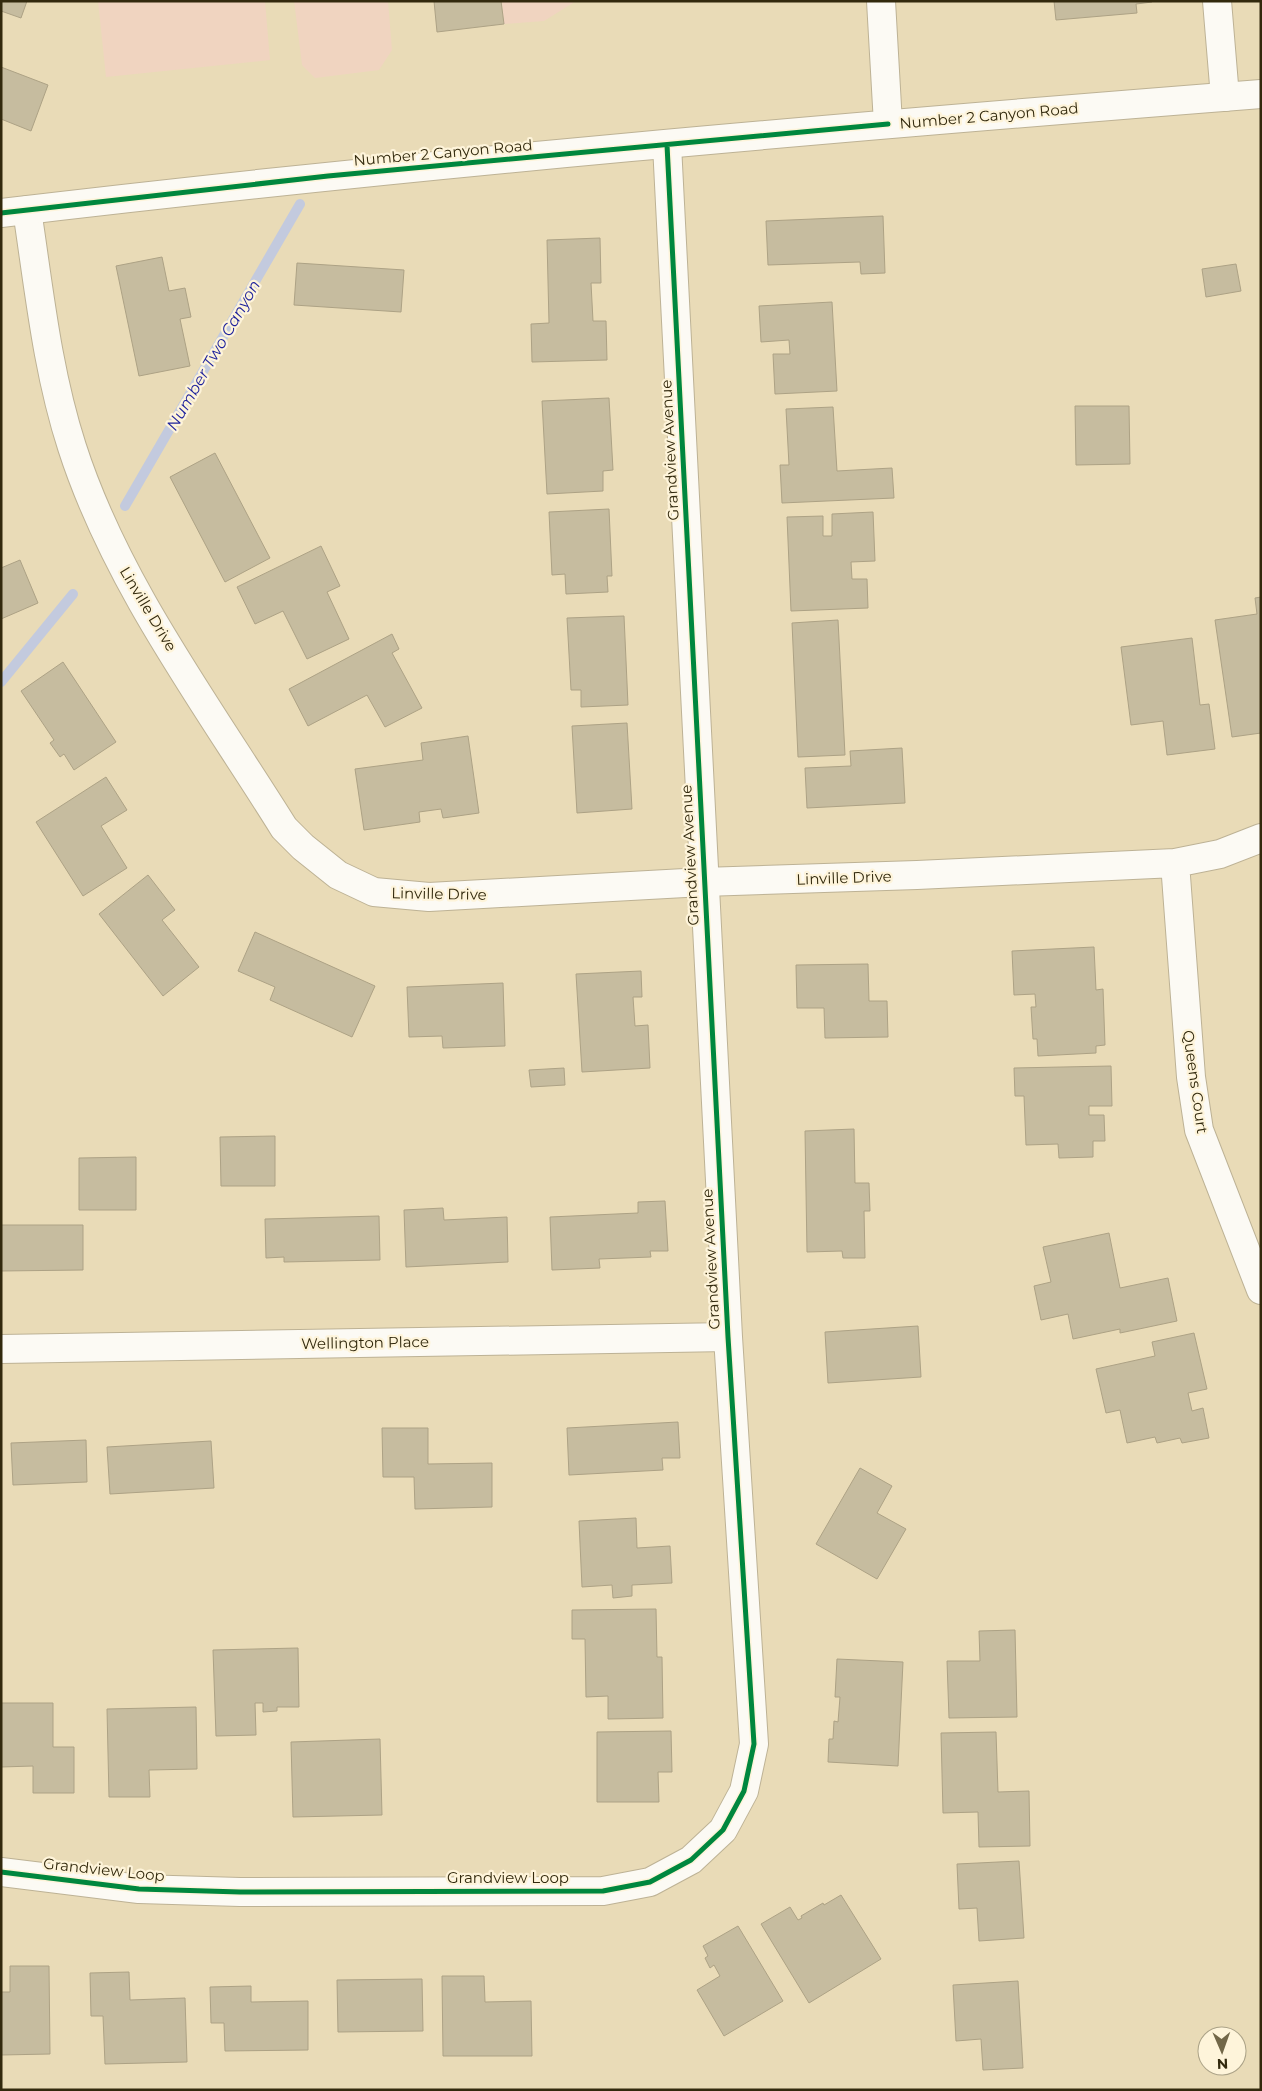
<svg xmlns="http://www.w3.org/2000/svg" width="1262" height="2091" viewBox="0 0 1262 2091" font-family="Montserrat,sans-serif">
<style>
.park{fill:#f0d4c0}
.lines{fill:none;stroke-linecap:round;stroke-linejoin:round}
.stream{stroke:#c3cade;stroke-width:10}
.building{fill:#c6bc9f;stroke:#ada285}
.street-casing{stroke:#bdb295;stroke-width:30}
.secondary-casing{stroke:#bdb295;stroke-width:30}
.street{stroke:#fcfaf4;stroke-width:28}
.secondary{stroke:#fcfaf4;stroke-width:28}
.cycleway-casing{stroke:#fef4da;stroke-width:8}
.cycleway{stroke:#00873e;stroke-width:5}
.labels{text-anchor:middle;stroke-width:4.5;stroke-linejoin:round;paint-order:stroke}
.street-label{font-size:15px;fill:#32290d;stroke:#fef4da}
.water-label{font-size:16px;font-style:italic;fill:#1b1f9c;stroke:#fef4da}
</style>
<rect width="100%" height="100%" fill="#e9dbb7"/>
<path class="park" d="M98,1H265L270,60L106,77Z
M294,1H388L392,50L379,70L315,78L302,65Z
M502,1H576L544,21L504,24Z"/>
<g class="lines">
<path class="stream" d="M125,506L300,204
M1,682L73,594"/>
</g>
<path class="building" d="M1,1H27L21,18L1,11Z
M434,1H501L504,24L437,32Z
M1054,1H1152V2L1136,4L1137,13L1056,20Z
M1,67L48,85L31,131L1,119Z
M883,216L885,273L861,274L860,262L768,265L766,221Z
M600,238L601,283H591L593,321H606L607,360L532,362L531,324L549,323L547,240Z
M162,257L169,291L185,288L191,317L180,319L190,366L139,376L116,266Z
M297,263L404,270L401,312L294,305Z
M1236,264L1241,291L1206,297L1202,269Z
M832,302L837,391L775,394L773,354H790L789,340L761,342L759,306Z
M609,398L613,470L603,471V491L547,494L542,401Z
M1075,406H1129L1130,464L1076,465Z
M833,407L837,471L892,468L894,498L782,503L780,465H789L786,409Z
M215,453L270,558L225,582L170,477Z
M609,509L612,576H607L608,592L566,594L565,574L552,575L549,512Z
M873,512L875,561L851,562L852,579H867L868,608L791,611L787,517L823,516V536H832V514Z
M321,546L340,586L327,592L349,639L307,659L283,611L255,624L237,587Z
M20,560L38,603L1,619V568Z
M1261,597V733L1232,737L1215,620L1257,614L1255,598Z
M624,616L628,705L581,707V690H571L567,618Z
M838,620L845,755L798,757L792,623Z
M392,634L399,649L392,653L422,708L385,727L367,695L308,726L289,689Z
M1192,638L1200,705L1209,704L1215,749L1167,755L1163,721L1131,725L1121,647Z
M63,662L116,742L74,770L64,754L60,757L50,743L54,740L21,691Z
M627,723L632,809L577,813L572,726Z
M468,736L479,813L443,818L441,809L419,812L420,822L364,830L355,769L423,760L421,743Z
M902,748L905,803L807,808L805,768L851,766L850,751Z
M106,777L127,810L101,826L127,868L83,896L36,822Z
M148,875L175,910L162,920L199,967L163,996L99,914Z
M255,932L375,986L352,1037L270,1000L275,987L238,971Z
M1094,947L1096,990L1103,989L1105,1045L1096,1046V1053L1038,1056L1037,1039H1033L1031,1007H1036L1035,994L1014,995L1012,951Z
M868,964L869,1001H887L888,1037L825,1038L824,1008H797L796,965Z
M641,971L642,997H633L635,1026L648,1025L650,1068L582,1072L576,974Z
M503,983L505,1046L443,1048L442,1036L409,1037L407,987Z
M1111,1066L1112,1106H1089V1115H1104L1105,1141H1093V1157L1059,1158L1058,1144L1026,1145L1024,1096H1015L1014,1068Z
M564,1068L565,1085L531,1087L529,1070Z
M854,1129L855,1183H869L870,1211H864L865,1258H843L842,1251L807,1252L805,1131Z
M275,1136V1186H221L220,1137Z
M136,1157V1210H79V1158Z
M665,1201L668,1251H650L651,1257L599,1259L600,1268L552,1270L550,1217L638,1213V1202Z
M443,1208L444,1220L507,1217L508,1262L406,1267L404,1210Z
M379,1216L380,1260L284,1262V1257L266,1258L265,1219Z
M1,1225H83V1270L1,1271Z
M1109,1233L1120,1288L1168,1278L1177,1321L1120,1333V1329L1073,1339L1068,1314L1041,1320L1034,1286L1051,1282L1043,1247Z
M918,1326L921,1377L828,1383L825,1332Z
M1194,1333L1207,1389L1188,1393L1192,1411L1203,1408L1209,1438L1182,1443L1180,1438L1157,1443L1155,1437L1127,1443L1120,1410L1106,1413L1096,1369L1155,1356L1152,1342Z
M678,1422L680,1458H662L663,1470L569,1475L567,1428Z
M382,1428H428V1464L492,1463V1507L415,1509L414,1477H383Z
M86,1440L87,1482L13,1485L11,1443Z
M211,1441L214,1488L110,1494L107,1447Z
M860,1468L892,1486L877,1513L906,1529L877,1579L816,1544Z
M636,1518L637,1548L670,1546L672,1583L632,1585V1596L613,1598L612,1585L582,1587L579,1521Z
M656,1609L657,1657H662L663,1718L608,1719V1696L586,1697L585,1639H572V1610Z
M1015,1630L1017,1717L949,1718L947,1661H980L979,1631Z
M298,1648L299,1707H277V1711L263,1712V1703H255L256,1735L216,1736L213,1650Z
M837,1659L903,1662L898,1766L828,1762L829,1739H833L834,1721L838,1722L840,1697H835Z
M1,1703H53V1747H74V1793H33V1766L1,1767Z
M196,1707L197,1769L149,1770L150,1797H109L107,1709Z
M671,1731L672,1772H658L659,1802H597V1732Z
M996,1732L998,1792L1029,1791L1030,1846L979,1847L978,1812L943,1813L941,1733Z
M380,1739L382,1815L293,1817L291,1742Z
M1019,1861L1024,1938L979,1941L977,1908L959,1909L957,1864Z
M841,1895L881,1959L809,2003L761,1924L790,1907L798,1920L802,1918L801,1916L823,1903L824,1905Z
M738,1926L783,2001L724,2036L697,1990L720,1976L714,1965L710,1968L705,1958L708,1956L703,1946Z
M10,1966H49L50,2054L1,2055V1992H10Z
M129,1972L130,2000L185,1998L187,2062L105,2064L103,2016H91L90,1973Z
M442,1976H484L485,2002L531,2001L532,2056H443Z
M422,1979L423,2031L338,2032L337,1980Z
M1018,1981L1023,2068L983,2070L981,2039L956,2041L953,1985Z
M251,1986V2002L308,2001V2050L225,2051L224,2023H211L210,1987Z"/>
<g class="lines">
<g class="street-casing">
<path id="street" d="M1217,1L1225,97
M27,210C39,289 47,370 72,447C116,584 208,706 284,828L303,847L338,875L374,892L429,897L703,882L917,875L1175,863L1220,854L1261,838
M1175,863L1191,1077L1199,1130L1261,1290
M1,1349L728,1337
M1,1872L139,1889L240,1892L603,1891L650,1882L691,1860L723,1830L744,1791L754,1744L728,1337L667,145"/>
</g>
<g class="secondary-casing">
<path id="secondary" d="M881,1L888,124
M1,213C420,163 840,127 1261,94"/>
</g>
<use href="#street" class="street"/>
<use href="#secondary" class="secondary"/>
<g class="cycleway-casing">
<path id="cycleway" d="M1,213L328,176L888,124
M1,1872L139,1889L240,1892L603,1891L650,1882L691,1860L723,1830L744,1791L754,1744L728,1337L667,145"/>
</g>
<use href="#cycleway" class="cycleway"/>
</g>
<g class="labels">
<g class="street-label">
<text transform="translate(989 116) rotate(-5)" y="5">Number 2 Canyon Road</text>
<text transform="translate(443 153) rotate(-5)" y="5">Number 2 Canyon Road</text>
<text transform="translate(670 450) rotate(-93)" y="5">Grandview Avenue</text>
<text transform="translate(148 609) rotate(59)" y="5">Linville Drive</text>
<text transform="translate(690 855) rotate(-93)" y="5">Grandview Avenue</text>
<text transform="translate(844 878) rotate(-2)" y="5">Linville Drive</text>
<text transform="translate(439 894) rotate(1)" y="5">Linville Drive</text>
<text transform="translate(1195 1082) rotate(82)" y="5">Queens Court</text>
<text transform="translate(711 1259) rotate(-93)" y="5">Grandview Avenue</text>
<text transform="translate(365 1343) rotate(-1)" y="5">Wellington Place</text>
<text transform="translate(104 1870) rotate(6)" y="5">Grandview Loop</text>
<text x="508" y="1883">Grandview Loop</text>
</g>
<g class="water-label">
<text transform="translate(213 355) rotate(-60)" y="6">Number Two Canyon</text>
</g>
</g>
<rect width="1262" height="2091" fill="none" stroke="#32290d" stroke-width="5"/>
<g transform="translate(1222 2051) rotate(178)"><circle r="24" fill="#fef4da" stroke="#aca388"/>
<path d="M0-4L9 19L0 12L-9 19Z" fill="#726748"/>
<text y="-8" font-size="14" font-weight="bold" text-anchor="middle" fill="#32290d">N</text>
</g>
</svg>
